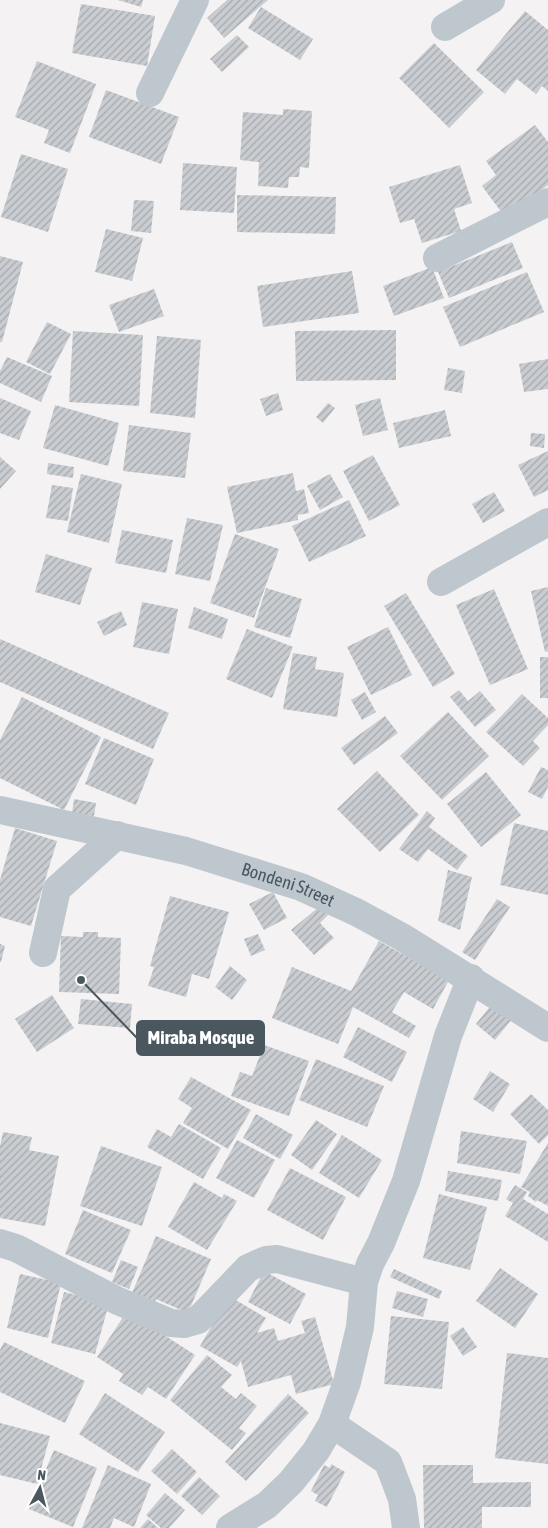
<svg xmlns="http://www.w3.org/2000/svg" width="548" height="1528" viewBox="0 0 548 1528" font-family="'Asap Condensed',sans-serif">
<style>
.building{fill:url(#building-hatch)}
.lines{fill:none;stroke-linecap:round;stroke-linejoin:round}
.street{stroke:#bec7ce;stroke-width:28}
.labels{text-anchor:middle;stroke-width:4;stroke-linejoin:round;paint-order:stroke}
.street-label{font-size:18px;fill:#4a575f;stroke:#fff}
.leader{fill:none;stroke:#4a575f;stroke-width:2}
.callout-dot{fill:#4a575f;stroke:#fff;stroke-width:2}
.callout{fill:#4a575f;stroke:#4a575f;stroke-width:2}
.callout-label{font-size:19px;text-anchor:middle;font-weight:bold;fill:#fff}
</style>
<defs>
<pattern id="building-hatch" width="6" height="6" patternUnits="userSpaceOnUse" patternTransform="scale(1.25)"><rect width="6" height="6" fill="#c9cdd1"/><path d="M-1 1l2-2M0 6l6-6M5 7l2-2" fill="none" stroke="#a5a9ad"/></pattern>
</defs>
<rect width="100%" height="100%" fill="#f4f2f2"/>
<path class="building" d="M118,0H143L141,7Z
M227,0H268L224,38L207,18Z
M81,4L155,16L147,66L72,53Z
M261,7L313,39L300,60L248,28Z
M525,11L548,30V91L542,86L536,94L517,79L505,94L476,70Z
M237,35L249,47L222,72L210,59Z
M434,43L484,92L449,128L399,78Z
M37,61L96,84L70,153L44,143L49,130L15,117Z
M106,90L179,117L161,164L89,137Z
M283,109L312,111L309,168L300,167L299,177H289L288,188L258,186L259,162L240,160L243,112L283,115Z
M535,125L548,142V185L505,217L482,186L496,175L486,161Z
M21,154L68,169L48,232L1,217Z
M183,163L237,167L234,213L180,210Z
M460,165L472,203L454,209L461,231L422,243L414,219L400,223L389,187Z
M237,195L336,197L335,234L237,232Z
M134,200L154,201L151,233L131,231Z
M106,229L143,238L132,281L95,272Z
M512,242L523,268L449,298L438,272Z
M0,256L23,262L2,342H0Z
M432,267L444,298L394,316L383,286Z
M352,271L359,313L263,327L257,286Z
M527,272L544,312L460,347L443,307Z
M154,289L164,316L119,332L109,305Z
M47,322L71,334L50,374L26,362Z
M396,330V380L296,381L295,331Z
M73,331L143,335L139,406L69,402Z
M157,336L201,340L195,418L150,413Z
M7,357L52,376L41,402L0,383V371Z
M548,359V389L524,392L519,364Z
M448,368L465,371L462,393L444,390Z
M278,393L283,410L266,416L260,399Z
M0,398L31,411L19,440L0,433Z
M380,398L388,430L363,436L355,405Z
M328,403L335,408L323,423L316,417Z
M55,405L119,423L108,466L43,448Z
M445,410L451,436L399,448L393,423Z
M129,425L191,433L185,478L123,471Z
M531,433L545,434L544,448L530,446Z
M548,451V490L534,497L518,465Z
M373,455L400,505L369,521L343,471Z
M0,457L16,471L0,489Z
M48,463L74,467L73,478L47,474Z
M293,473L296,491L304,489L309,513L298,515V520L237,533L227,487Z
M81,474L122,484L109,543L67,532Z
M330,474L343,497L320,510L307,486Z
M52,485L73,488L68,521L46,518Z
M494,492L505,511L483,523L472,504Z
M349,500L366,536L309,562L292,526Z
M187,518L223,525L210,581L175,574Z
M122,530L173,540L166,573L115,563Z
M235,534L279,549L254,618L210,603Z
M46,554L92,568L80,605L35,592Z
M548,587V651L545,652L531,591Z
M266,588L302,599L290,638L254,627Z
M494,589L528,669L490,685L456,605Z
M406,593L455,674L433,687L384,606Z
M142,602L178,609L169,654L133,647Z
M194,607L228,619L222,639L188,628Z
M121,611L127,625L104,636L97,622Z
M388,627L412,675L371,695L347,647Z
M247,629L293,647L272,698L226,679Z
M0,639L169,713L153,749L0,682Z
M293,653L317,657L315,669L344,673L337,717L283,709Z
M540,657H548V698H540Z
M459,690L468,701L480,691L496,710L475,727L450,697Z
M365,692L376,712L362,720L351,700Z
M522,694L548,718V725L533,741L540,748L523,766L486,732Z
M22,697L101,737L64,810L0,778V740Z
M448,712L489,756L442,800L400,756Z
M385,716L398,733L354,765L341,748Z
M104,738L154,759L136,805L85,784Z
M541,767L548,770V787L542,799L528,792Z
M377,771L419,815L380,852L337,809Z
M486,772L521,815L481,847L447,804Z
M74,799L96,803L94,816L72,813Z
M427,811L435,818L429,827L468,856L457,870L428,849L418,862L399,849Z
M514,823L548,831V895L500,885Z
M15,828L57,841L31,926L0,917V880Z
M448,870L472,877L460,930L438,921Z
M273,892L287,918L264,930L249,904Z
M170,896L229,912L209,979L192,974L186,997L148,986L154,967L150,966Z
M497,899L510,907L475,960L462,952Z
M320,906L328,915L320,923L334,938L314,955L291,930Z
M83,932H98V937L121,938L119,994L59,992L61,936L83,937Z
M258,934L265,950L251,956L244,939Z
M379,941L449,980L433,1009L404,992L392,1012L416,1026L409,1038L353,1007L338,1044L272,1018L292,967L351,991Z
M0,944L5,946L1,962H0Z
M230,966L247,980L232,1000L215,987Z
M52,995L74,1028L37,1052L15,1019Z
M81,999L132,1004L130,1028L78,1024Z
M492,1004L512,1019L495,1040L476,1024Z
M358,1027L407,1052L392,1082L343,1057Z
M264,1045L309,1061L289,1116L231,1096L240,1072L252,1076Z
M316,1059L384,1086L367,1127L299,1100Z
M490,1071L510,1084L493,1112L473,1099Z
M191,1077L251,1110L228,1149L183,1123L192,1108L178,1099Z
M531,1094L548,1110V1135L539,1144L510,1114Z
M256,1114L293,1135L280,1159L243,1138Z
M316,1120L337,1134L312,1170L291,1155Z
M179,1124L221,1148L203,1179L147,1147L157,1129L171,1137Z
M461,1131L527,1141L520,1174L457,1163Z
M3,1132L32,1137L29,1150L59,1156L45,1226L0,1218V1146Z
M342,1135L382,1160L359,1198L319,1173Z
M237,1140L275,1160L254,1198L216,1178Z
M548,1143V1206L537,1200L536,1202L528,1196L530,1192L521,1187Z
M101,1146L162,1167L142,1226L80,1206Z
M290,1168L346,1197L323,1240L267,1210Z
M448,1171L502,1180L498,1201L445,1191Z
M194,1182L222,1198L224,1194L237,1201L207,1250L168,1227Z
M515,1185L527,1192L523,1199L548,1214V1242L505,1216L513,1203L506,1199Z
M439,1194L487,1207L470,1270L423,1258Z
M83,1210L131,1230L112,1273L65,1254Z
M156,1236L211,1259L188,1313L156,1299L155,1302L132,1293Z
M121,1260L138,1267L129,1289L112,1282Z
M500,1268L538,1294L515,1328L476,1301Z
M394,1269L442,1291L439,1299L390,1277Z
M264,1271L306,1294L290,1324L248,1302Z
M20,1274L61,1283L48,1338L7,1328Z
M397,1291L428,1299L423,1317L392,1308Z
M64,1292L109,1303L95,1354L51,1343Z
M229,1296L266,1318L257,1333L274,1328L278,1341L305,1333L301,1321L315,1317L334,1384L296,1394L291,1375L248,1387L241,1361L237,1367L200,1346Z
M127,1311L195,1355L166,1399L148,1387L142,1395L119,1381L123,1374L97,1357Z
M391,1316L449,1322L442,1389L384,1384Z
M463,1327L477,1347L463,1356L450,1336Z
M4,1342L85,1381L65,1423L0,1392V1350Z
M507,1353L548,1358V1464L495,1458Z
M207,1355L232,1375L221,1387L236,1399L241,1393L257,1406L239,1428L246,1433L232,1450L170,1400Z
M105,1393L165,1432L138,1472L79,1434Z
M288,1394L309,1413L246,1481L225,1462Z
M0,1423L50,1436L37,1484L0,1475Z
M172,1449L197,1472L177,1494L151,1471Z
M54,1450L97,1468L73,1527L29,1509Z
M331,1464L345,1472L327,1507L315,1501L318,1495L311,1491L324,1465L330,1468Z
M108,1465L151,1484L134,1527L114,1518L110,1528H82Z
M423,1465H473V1483L531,1482V1507H482V1528H424Z
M199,1477L220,1496L202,1515L181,1496Z
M165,1493L185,1510L169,1528H161L146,1515Z
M148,1519L158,1528H140Z"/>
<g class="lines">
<g class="street">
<path d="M445,27L491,0"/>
<path d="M150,93L195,0"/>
<path d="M437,258L548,202"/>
<path d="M441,582L548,522"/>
<path id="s1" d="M0,810L186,851L301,887L356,912L402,937L548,1028"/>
<path d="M43,953L57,889L117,835"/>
<path d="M0,1243L16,1248L118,1301L171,1323L184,1324L198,1320L248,1268L266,1260L277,1259L364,1282"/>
<path d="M332,1424L388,1462L402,1499L406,1528"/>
<path d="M230,1528L267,1505L291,1482L316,1451L332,1424L347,1382L360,1327L364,1282L370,1264L381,1243L406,1181L448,1036L471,978"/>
</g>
</g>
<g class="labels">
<g class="street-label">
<text dy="6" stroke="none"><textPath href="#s1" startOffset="298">Bondeni Street</textPath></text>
</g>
</g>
<path class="leader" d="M81 980L137 1038"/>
<circle class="callout-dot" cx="81" cy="980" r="5"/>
<rect class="callout" x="137" y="1021" width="127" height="34" rx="5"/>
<g class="callout-label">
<text x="201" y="1044">Miraba Mosque</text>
</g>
<g transform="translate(40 1488) rotate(7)" stroke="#ffffff" stroke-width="4" paint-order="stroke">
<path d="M0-4L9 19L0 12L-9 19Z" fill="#4a575f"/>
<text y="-8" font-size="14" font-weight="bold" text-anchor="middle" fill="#4a575f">N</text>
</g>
</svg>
